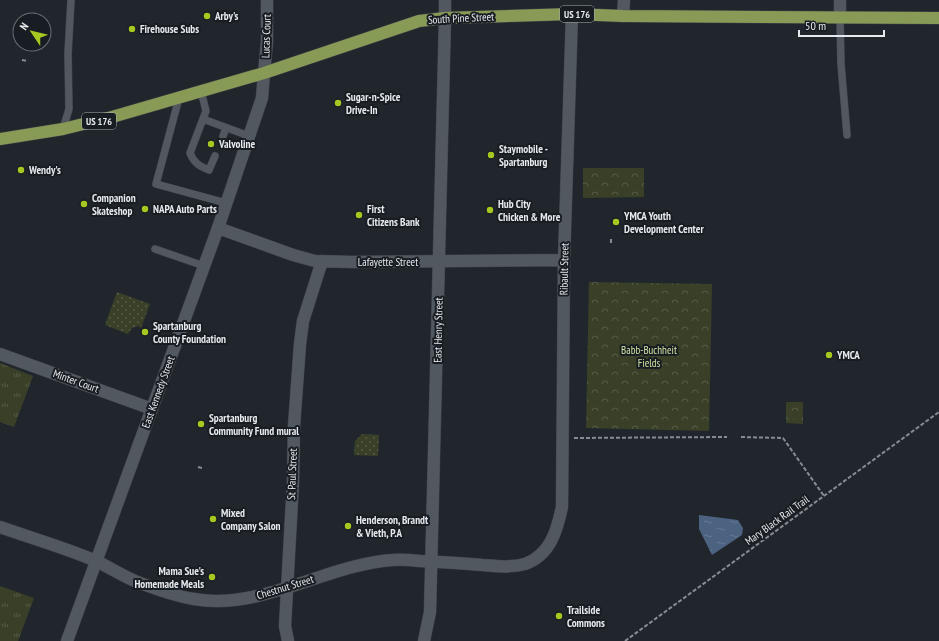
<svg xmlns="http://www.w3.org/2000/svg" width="939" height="641" viewBox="0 0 939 641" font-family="'PT Sans Narrow',sans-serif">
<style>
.grass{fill:url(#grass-tufts)}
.park{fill:url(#park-crowns)}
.garden{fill:url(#garden-dots)}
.water{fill:url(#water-ripples)}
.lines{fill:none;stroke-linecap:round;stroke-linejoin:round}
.service-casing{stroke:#404349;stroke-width:8}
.minor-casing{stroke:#404349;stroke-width:13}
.tertiary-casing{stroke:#404349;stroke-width:13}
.secondary-casing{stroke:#404349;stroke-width:13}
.trunk-casing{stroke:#404349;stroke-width:13}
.path{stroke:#888c92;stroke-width:2;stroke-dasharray:4 2;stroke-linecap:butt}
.service{stroke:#52585f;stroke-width:7}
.minor{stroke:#52585f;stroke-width:12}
.tertiary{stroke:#52585f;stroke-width:12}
.secondary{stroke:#52585f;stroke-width:12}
.trunk{stroke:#889b56;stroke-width:12}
.poi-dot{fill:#a6c821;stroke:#181d23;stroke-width:1.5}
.labels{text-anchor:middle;stroke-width:4;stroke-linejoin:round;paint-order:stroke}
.shield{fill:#181d23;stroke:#a8acb0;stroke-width:1}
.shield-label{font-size:10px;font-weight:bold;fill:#e6e9ed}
.poi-label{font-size:11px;font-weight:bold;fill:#e6e9ed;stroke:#181d23;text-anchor:start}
.street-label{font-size:11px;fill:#e6e9ed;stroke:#181d23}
.park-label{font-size:11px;fill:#d1e3a3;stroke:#181d23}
</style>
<defs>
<pattern id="grass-tufts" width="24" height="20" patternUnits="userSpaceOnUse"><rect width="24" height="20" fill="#394027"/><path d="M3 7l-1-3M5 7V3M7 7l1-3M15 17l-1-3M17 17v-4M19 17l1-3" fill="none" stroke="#565c47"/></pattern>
<pattern id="park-crowns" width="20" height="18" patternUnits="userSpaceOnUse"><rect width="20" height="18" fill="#394027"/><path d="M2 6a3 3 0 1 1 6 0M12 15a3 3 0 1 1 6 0" fill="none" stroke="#565c47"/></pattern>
<pattern id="garden-dots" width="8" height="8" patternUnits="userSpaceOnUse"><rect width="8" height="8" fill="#394027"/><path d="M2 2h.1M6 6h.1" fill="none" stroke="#565c47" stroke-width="1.8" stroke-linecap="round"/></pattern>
<pattern id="water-ripples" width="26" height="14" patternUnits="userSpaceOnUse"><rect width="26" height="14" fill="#4b6281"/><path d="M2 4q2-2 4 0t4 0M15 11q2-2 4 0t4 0" fill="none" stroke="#657893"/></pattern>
</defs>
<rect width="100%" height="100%" fill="#21262d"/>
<path class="grass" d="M0,363L33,376L14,427L0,422Z
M0,586L34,598L18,641H0Z"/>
<path class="park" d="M583,168H644V197L583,198Z
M589,282L712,284L709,431L586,428Z
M786,402H803V424L786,423Z"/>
<path class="garden" d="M117,292L150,304L141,328L138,326L132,328L128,334L105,325Z
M362,434L379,435L378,456L354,455L355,441Z"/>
<path class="water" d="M699,515L738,520L743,528L742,535L712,555L699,529Z"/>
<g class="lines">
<g class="service-casing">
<path id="service" d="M840,17L841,64L847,135
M201,91L206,111L190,153C194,163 199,166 209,170L215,156
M179,98L156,184L226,203
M203,119L249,136
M63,129L69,109L68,54L71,0
M223,136L226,128
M155,249L204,266"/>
</g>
<g class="minor-casing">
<path id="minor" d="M840,0V17
M623,16L624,0
M264,73L267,42V0
M218,228L293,255L315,261L353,262L564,260
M0,354L152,409
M0,527C31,538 66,548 96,561C109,567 121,575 135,581C153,588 174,596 194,599C261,611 325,565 392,560C401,559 411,560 420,561C441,562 461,563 482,565C497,566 510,568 525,564C550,555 557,531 562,507L564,260L572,14
M288,641L285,626L293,482L294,426L300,344L303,321L322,261"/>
</g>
<g class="tertiary-casing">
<path id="tertiary" d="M445,0V18
M67,641L218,228L262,98L264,73"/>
</g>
<g class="secondary-casing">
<path id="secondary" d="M424,641L430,612L445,18"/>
</g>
<g class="trunk-casing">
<path id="trunk" d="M0,139L63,129L112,117L264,73L419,21L445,18L572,14L623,16L939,18"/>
</g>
<path class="path" d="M22,60L28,61
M611,239V244
M741,437L783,438L824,496
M574,438L727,437
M198,467L202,468
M625,641L939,412"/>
<use href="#service" class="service"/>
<use href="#minor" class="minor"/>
<use href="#tertiary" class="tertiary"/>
<use href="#secondary" class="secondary"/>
<use href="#trunk" class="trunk"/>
</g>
<g class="poi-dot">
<circle cx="207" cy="16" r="4"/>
<circle cx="132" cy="29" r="4"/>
<circle cx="338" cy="103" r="4"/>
<circle cx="211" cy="144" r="4"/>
<circle cx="491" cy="155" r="4"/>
<circle cx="21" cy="170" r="4"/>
<circle cx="84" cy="204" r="4"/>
<circle cx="145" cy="209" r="4"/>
<circle cx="490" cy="210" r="4"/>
<circle cx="359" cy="215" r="4"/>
<circle cx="616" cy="222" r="4"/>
<circle cx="145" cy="332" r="4"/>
<circle cx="829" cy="355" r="4"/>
<circle cx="201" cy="424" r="4"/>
<circle cx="213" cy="519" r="4"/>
<circle cx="348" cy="526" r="4"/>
<circle cx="212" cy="577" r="4"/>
<circle cx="559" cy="616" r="4"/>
</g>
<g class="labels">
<g class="shield">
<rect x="560" y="6" width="34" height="16" rx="3"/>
<rect x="82" y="113" width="34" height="16" rx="3"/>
</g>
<g class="shield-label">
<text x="577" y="18">US 176</text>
<text x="99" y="125">US 176</text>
</g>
<g class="poi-label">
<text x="215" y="20">Arby's</text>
<text x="140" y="33">Firehouse Subs</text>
<text x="346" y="101">Sugar-n-Spice<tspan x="346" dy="13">Drive-In</tspan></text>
<text x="219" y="148">Valvoline</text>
<text x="499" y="153">Staymobile -<tspan x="499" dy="13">Spartanburg</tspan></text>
<text x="29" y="174">Wendy's</text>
<text x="92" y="202">Companion<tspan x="92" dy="13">Skateshop</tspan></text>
<text x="498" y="208">Hub City<tspan x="498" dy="13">Chicken &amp; More</tspan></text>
<text x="153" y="213">NAPA Auto Parts</text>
<text x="367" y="213">First<tspan x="367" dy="13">Citizens Bank</tspan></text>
<text x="624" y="220">YMCA Youth<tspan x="624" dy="13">Development Center</tspan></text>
<text x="153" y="330">Spartanburg<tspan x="153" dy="13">County Foundation</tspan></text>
<text x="837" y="359">YMCA</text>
<text x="209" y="422">Spartanburg<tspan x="209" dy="13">Community Fund mural</tspan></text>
<text x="221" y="517">Mixed<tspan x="221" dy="13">Company Salon</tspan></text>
<text x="356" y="524">Henderson, Brandt<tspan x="356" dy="13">&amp; Vieth, P.A</tspan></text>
<text x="204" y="575" text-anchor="end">Mama Sue's<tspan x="204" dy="13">Homemade Meals</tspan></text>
<text x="567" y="614">Trailside<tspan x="567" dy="13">Commons</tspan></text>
</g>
<g class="street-label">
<text transform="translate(461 18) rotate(-3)" y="4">South Pine Street</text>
<text transform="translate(266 36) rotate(-88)" y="4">Lucas Court</text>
<text x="388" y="266">Lafayette Street</text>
<text transform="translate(564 269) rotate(-89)" y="4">Ribault Street</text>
<text transform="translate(438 330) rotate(-89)" y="4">East Henry Street</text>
<text transform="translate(76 381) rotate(20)" y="4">Minter Court</text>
<text transform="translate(158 392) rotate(-70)" y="4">East Kennedy Street</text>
<text transform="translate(292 474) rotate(-88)" y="4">St Paul Street</text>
<text transform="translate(777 520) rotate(-36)" y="4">Mary Black Rail Trail</text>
<text transform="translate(285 587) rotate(-17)" y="4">Chestnut Street</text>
</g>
<g class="park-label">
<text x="649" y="354">Babb-Buchheit<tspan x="649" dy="13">Fields</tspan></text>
</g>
</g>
<g transform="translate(32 32) rotate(305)"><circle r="19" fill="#181d23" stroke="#6a6f74"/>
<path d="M0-3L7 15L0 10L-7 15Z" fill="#a6c821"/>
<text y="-6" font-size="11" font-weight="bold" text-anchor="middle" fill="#e6e9ed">N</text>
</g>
<path d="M799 30v6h85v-6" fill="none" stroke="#e6e9ed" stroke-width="2"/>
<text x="805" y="30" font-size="12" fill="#e6e9ed" stroke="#181d23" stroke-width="3" paint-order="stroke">50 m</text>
</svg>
